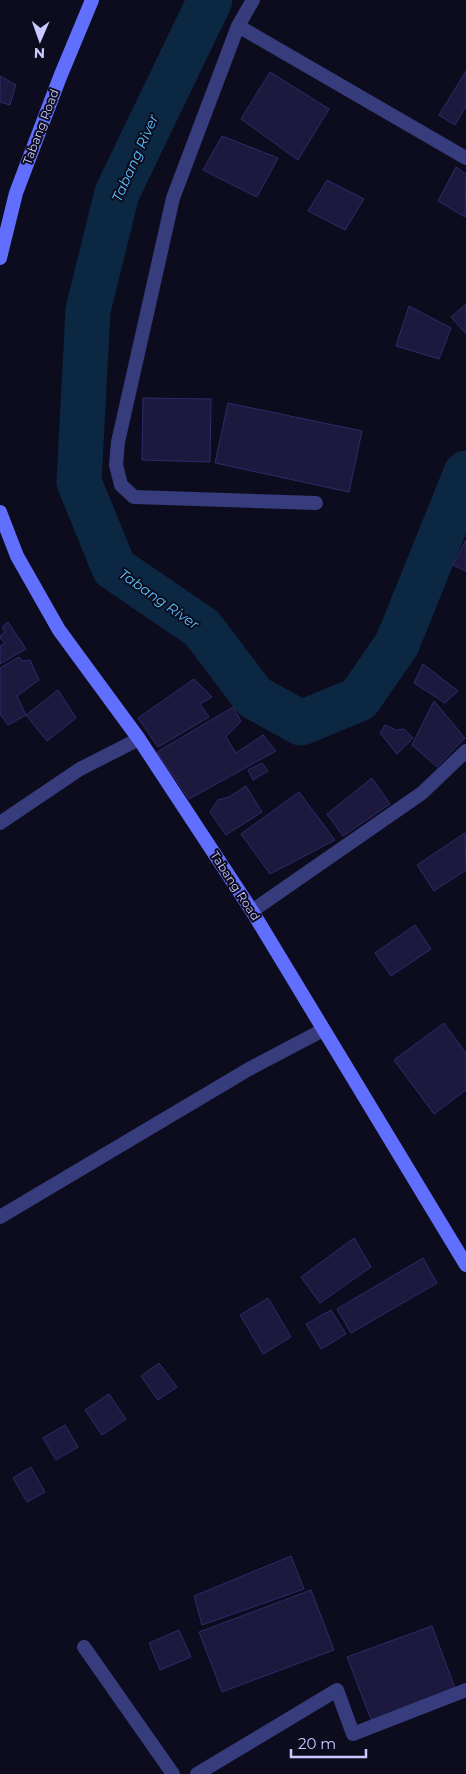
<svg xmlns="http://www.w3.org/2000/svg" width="466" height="1774" viewBox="0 0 466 1774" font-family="Montserrat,sans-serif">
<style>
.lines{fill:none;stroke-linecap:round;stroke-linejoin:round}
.river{stroke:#0c2742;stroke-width:45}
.building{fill:#1c183e;stroke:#302a6a}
.service{stroke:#373c7c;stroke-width:14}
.minor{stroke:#373c7c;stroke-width:14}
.secondary{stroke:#616ffe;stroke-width:14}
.labels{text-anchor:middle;stroke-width:4;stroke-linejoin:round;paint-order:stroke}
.street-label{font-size:12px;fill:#c9c9ff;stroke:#0d0c1e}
.water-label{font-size:14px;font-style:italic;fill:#58c4fe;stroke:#0d0c1e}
</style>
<rect width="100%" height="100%" fill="#0d0c1e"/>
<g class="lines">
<path class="river" d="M210,0L117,193L88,310L79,482L114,568L202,628L254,697L301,723L359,699L397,644L466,473"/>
</g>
<path class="building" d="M466,71V106L455,125L439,115Z
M270,72L329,109L298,160L241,119Z
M0,76L16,85L10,105L0,102Z
M222,136L278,158L257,197L203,170Z
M456,167L466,174L465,217L438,201Z
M327,180L364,199L345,230L308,211Z
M466,304V334L451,317Z
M409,306L451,328L439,359L396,346Z
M143,398L211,399L210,462L142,460Z
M228,403L362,431L349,492L215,463Z
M466,540V571L453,565Z
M8,622L26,649L0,664V646L5,643L0,638V636L5,632L2,627Z
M19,657L22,661L30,660L39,680L17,696L26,715L8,725L0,714V668Z
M423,664L458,691L445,703L414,683Z
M194,679L212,697L200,704L209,717L158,747L138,718Z
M58,690L76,718L47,741L26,715Z
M434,701L465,738L437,767L412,745Z
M233,707L241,721L226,737L236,753L263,735L276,751L189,799L157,752Z
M385,725L396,730L404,729L413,738L397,754L380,733Z
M262,763L268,771L253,780L248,770Z
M372,778L390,804L343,836L327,814Z
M246,786L262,812L226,835L210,812L218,800L229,797Z
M299,792L335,840L270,874L241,834Z
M465,833L466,870L434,891L417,865Z
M415,925L431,949L391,976L375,953Z
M444,1023L466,1053V1090L434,1114L394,1060Z
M354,1238L371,1267L320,1303L301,1277Z
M423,1258L437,1283L351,1333L337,1309Z
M268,1298L291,1337L263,1354L240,1315Z
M331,1310L346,1334L321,1349L306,1324Z
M159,1363L177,1387L158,1400L141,1376Z
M109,1394L126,1419L102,1435L85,1410Z
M65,1425L78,1447L56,1460L43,1438Z
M31,1467L45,1492L27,1502L13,1478Z
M291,1556L304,1589L202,1625L194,1596Z
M311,1590L334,1650L222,1692L199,1632Z
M432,1626L456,1691L372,1722L347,1657Z
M179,1630L191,1657L160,1670L149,1643Z"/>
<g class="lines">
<path class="service" d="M0,1217L249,1069L323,1030
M84,1647L173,1774
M197,1774L337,1690L353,1734L466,1690"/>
<path class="minor" d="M253,0L238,26L173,198L118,442L116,465L121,485L134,497L316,503
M238,26L466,158
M0,823L80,769L139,739
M252,911L422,793L466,751"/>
<path class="secondary" d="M0,258L16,193L60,77L92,0
M0,512L17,556L59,630L139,739L252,911L466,1265"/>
</g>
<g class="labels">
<g class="street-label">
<text transform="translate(41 127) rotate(-69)" y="4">Tabang Road</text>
<text transform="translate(235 886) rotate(57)" y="4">Tabang Road</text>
</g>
<g class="water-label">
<text transform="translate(135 158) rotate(-66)" y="5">Tabang River</text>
<text transform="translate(159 599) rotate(35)" y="5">Tabang River</text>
</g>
</g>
<g transform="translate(40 40) rotate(182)" stroke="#0d0c1e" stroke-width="4" paint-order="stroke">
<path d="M0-4L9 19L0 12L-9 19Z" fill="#c9c9ff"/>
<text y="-8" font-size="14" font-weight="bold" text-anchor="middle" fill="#c9c9ff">N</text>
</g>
<path d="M291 1749v8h75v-8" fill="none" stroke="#c9c9ff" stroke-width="2.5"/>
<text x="298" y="1749" font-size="15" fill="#c9c9ff" stroke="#0d0c1e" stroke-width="4" paint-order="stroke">20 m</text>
</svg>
